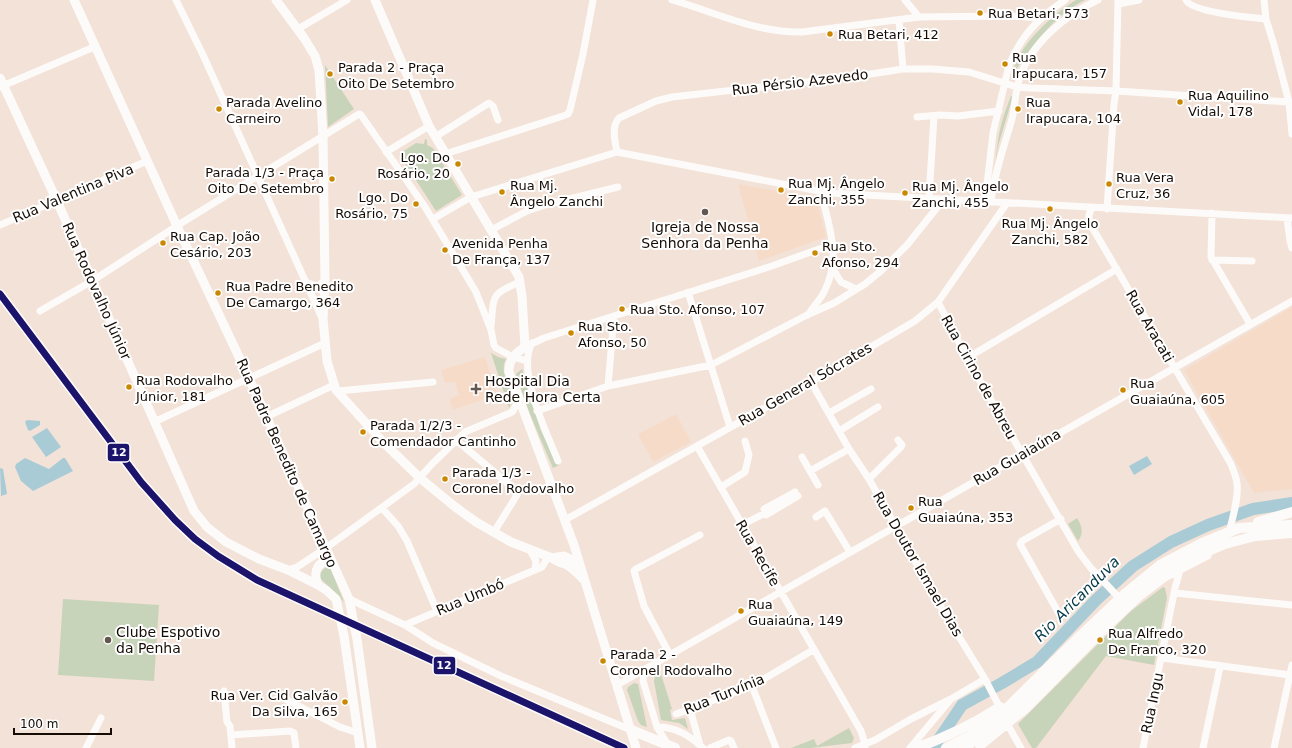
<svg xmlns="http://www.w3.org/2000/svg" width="1292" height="748" viewBox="0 0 1292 748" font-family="'DejaVu Sans',sans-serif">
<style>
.built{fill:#f7dbc9}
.green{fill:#c8d4ba}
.water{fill:#a9cbd6}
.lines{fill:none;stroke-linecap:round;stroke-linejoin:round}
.river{stroke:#a9cbd6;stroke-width:12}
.minor{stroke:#fdfbf9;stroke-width:7}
.major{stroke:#fdfbf9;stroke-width:9}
.highway{stroke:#fdfbf9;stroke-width:10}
.rail-1-casing{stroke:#fff;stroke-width:10}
.rail-1{stroke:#1c146b;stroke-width:7}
.bus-dot{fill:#ca8701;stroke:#fff;stroke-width:1.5}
.poi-dot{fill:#63574f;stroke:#fff;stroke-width:1.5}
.labels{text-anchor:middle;stroke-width:4;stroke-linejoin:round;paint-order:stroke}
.bus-label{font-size:13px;fill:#150c06;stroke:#fff;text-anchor:start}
.street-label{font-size:14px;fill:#150c06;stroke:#fff}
.poi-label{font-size:14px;fill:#150c06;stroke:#fff;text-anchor:start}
.water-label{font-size:15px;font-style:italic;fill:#043948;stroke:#fff}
.line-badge{stroke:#fff;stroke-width:1.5}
.badge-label{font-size:11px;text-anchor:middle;font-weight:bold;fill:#fff}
</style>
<rect width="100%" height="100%" fill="#f3e2d7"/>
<path class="built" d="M738,184L816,198L826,237L759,261Z
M1292,307V489L1254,493L1184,370Z
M485,357L498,398L487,402L485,399L452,410L450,399L459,395L455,382L445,383L441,370Z
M676,414L691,442L653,462L638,434Z"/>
<path class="green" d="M1076,0H1085C1053,16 1033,45 1013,74C1016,47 1054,13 1076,0Z
M325,65L354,109L328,127Z
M1011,96H1013L998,146L996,161C997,137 1002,118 1011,96Z
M425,139L427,140V145L433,148L462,195L436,211L399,154L416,143L424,144Z
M491,353L498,357L506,359C497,376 518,391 509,408Z
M522,369L541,431L559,465L553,468L529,412L516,374Z
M1077,518C1082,526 1084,533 1078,541L1068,524Z
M326,567H330L344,602L320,578V573Z
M1163,587L1165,588L1167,598L1154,665L1106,656L1036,748H1032L1018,724L1131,611Z
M63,599L159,605L154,681L58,675Z
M660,671L672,709L670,710L672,720L685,718L688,729L679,723L661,720L654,681L655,675Z
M634,683L638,684L647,727L641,725L638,721L627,690L628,687Z
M849,728L854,738L852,743L811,748H791L814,739L817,746Z"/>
<path class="water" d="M27,420L40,421V425L30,431L28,430L25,422Z
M47,428L61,447L46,457L32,437Z
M1147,456L1152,464L1134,475L1129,466Z
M25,458L49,469L63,458H65L73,471L33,491L21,481L15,467L16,464Z
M0,468L3,469L7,494L1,496Z"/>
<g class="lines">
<path class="river" d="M933,748L962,705L1002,683L1037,662L1096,600L1133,566L1171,542L1208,525L1253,509L1292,503"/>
<path class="minor" d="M176,0L203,55L322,318
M672,0C715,12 756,33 802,32L919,17L1011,16L1040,18
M905,0L919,17
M1186,0C1191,12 1252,18 1266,19
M1264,0L1266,19L1274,45L1289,102L1292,134
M1118,4L1139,0
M899,20L903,69
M298,29L347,0
M0,87L94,47
M917,117L940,115L958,116L999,111
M435,137L489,103L493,106L498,120
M386,152L429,126
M617,152C615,141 611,127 619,118L656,101L672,97L851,77L903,69H932L969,72L1017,87L1030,88L1116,91L1289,102
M445,154L563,116L568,114L570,110L583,54L593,0
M929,198L934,116
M985,202L993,133L1009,65C1021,36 1038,18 1065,0
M991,202C994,174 1004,147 1012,119C1015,107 1015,93 1019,80C1030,44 1065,15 1098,0
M1092,207L1089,215V222L1231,464C1233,470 1236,476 1237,483C1239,499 1232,518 1229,534
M1107,209L1114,104L1116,91L1118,0
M1212,213L1211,257L1250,324
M1287,218L1290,241L1292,248
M433,219L471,197L617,152L829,193L1292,218
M0,225L147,161
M491,230L527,211L545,205L618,187
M1212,260L1252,261
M833,269L841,282L856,289
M688,292L730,427
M938,302L967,358L1078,551L1090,567L1122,601
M40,311L92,281L183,222L359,114L361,115L425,207L476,292L491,330L494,345L496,348L513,357L527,361
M808,315C813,307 820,300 824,292C842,257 829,227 821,192
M491,326C494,296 490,294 520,282
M532,343C516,371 547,433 558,461
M525,347L544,338L769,267L833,244
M967,358L1117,269
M811,382L849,449L869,479L942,609L985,679L1001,710
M608,386L614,316
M338,391L433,382
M537,411L608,386L711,365L807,315L834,303L865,284L882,270L907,245L944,199
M829,413L871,389
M266,417L334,385
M154,422L325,343
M839,431L878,407
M456,440L517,491V495L494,532
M697,446L861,731L865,744V748
M802,457L818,485
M810,471L849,449
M869,479L901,447L902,445L898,440
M721,487L745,472L749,455L745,441
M795,492L764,509L766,515L798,496
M382,508L398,526L407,541L437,611
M816,517L825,511L850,552
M565,520L811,382L915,321L938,302L1007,203
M742,525L765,513
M530,550L536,561L535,570
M288,570L297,567L326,548L414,484L432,464L465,432L510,413L513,411L519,399
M1175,593L1292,605
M349,599L405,625L433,643L501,676L631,730
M1058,612L1020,544L1022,541L1061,519
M405,625L542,567L548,557
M670,655L644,606L634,571L636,569L700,535
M1162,658L1290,675
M644,669L643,681L657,727L668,745
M617,685L1292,301
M752,686L776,748
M224,691L227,722L230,726L232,748
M283,698L340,727L358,733
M690,709L700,745
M676,714L690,709L752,686L813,650
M1006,722L1021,748
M657,727C676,727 689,735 703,748
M231,735L290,731L294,733L296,748
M86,748L101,718
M710,748L729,740L731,741L734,748
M855,748L875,740L911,719L951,699
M910,748L951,699L985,679
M979,748L1027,709L1106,629L1140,597L1165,578L1208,556
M1143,748L1175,588L1180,570
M1203,748L1220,667
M1274,748L1292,665"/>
<path class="major" d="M74,0L177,226L249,378L349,599L357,639L372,748
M276,0L304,38L315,56L319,70L323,136L325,281L323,319L327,361L336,390L383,442L420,478L454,506L476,522L511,542L552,558C557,562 562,563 567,565C574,569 578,574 583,579
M375,0L429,126L519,277L522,296L525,347C516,352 508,361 509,372L574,545L636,748
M0,78L57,201L194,511L207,527L226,542L259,559L288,570L318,585L326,590L336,599L344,636L360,748
M308,284L316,287L320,286L325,281
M552,558L564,556L579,563
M318,585C313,573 317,557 333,564"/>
<path class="highway" d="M1258,522L1292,512
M631,730L675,748
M916,748C947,737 972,725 1000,707
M946,748L972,735L1008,707L1078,638L1127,592L1160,565L1202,543L1239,528L1292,525
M963,748L986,734L1008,717L1034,693L1080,646L1131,598L1155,578L1178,564L1225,544L1255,536L1292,533"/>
<g class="rail-1-casing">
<path id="rail-1" d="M0,294L141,482L175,520L195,539L218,556L257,580L624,748"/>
</g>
<use href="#rail-1" class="rail-1"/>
</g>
<g class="bus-dot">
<circle cx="980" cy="13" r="3.5"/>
<circle cx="830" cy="34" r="3.5"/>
<circle cx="1005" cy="64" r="3.5"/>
<circle cx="330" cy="74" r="3.5"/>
<circle cx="1180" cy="102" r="3.5"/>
<circle cx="219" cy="109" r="3.5"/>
<circle cx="1018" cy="109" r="3.5"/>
<circle cx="458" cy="164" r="3.5"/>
<circle cx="332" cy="179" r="3.5"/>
<circle cx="1109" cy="184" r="3.5"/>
<circle cx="781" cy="190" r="3.5"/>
<circle cx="502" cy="192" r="3.5"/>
<circle cx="905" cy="193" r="3.5"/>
<circle cx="416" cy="204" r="3.5"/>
<circle cx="1050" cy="209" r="3.5"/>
<circle cx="163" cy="243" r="3.5"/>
<circle cx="445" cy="250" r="3.5"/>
<circle cx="815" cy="253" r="3.5"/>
<circle cx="218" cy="293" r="3.5"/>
<circle cx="622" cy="309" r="3.5"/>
<circle cx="571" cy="333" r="3.5"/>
<circle cx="129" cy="387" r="3.5"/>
<circle cx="1123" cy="390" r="3.5"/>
<circle cx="363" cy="432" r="3.5"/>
<circle cx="445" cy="479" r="3.5"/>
<circle cx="911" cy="508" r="3.5"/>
<circle cx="741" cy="611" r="3.5"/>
<circle cx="1100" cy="640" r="3.5"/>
<circle cx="603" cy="661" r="3.5"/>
<circle cx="345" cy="702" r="3.5"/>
</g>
<g class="poi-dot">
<circle cx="705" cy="212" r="4"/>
<path d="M474 383h4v4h4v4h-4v4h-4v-4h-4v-4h4z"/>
<circle cx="108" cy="640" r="4"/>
</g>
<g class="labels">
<g class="bus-label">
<text x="988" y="18">Rua Betari, 573</text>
<text x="838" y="39">Rua Betari, 412</text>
<text x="1012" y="62">Rua<tspan x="1012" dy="16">Irapucara, 157</tspan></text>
<text x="338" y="72">Parada 2 - Praça<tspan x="338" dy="16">Oito De Setembro</tspan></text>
<text x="1188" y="100">Rua Aquilino<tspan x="1188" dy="16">Vidal, 178</tspan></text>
<text x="226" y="107">Parada Avelino<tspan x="226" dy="16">Carneiro</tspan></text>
<text x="1026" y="107">Rua<tspan x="1026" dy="16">Irapucara, 104</tspan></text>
<text x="450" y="162" text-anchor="end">Lgo. Do<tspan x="450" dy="16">Rosário, 20</tspan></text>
<text x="324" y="177" text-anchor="end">Parada 1/3 - Praça<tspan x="324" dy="16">Oito De Setembro</tspan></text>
<text x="1116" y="182">Rua Vera<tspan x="1116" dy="16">Cruz, 36</tspan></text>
<text x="788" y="188">Rua Mj. Ângelo<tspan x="788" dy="16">Zanchi, 355</tspan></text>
<text x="510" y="190">Rua Mj.<tspan x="510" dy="16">Ângelo Zanchi</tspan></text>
<text x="912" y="191">Rua Mj. Ângelo<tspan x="912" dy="16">Zanchi, 455</tspan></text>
<text x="408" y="202" text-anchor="end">Lgo. Do<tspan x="408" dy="16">Rosário, 75</tspan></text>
<text x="1050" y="228" text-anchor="middle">Rua Mj. Ângelo<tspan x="1050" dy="16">Zanchi, 582</tspan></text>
<text x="170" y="241">Rua Cap. João<tspan x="170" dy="16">Cesário, 203</tspan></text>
<text x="452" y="248">Avenida Penha<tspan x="452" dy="16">De França, 137</tspan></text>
<text x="822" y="251">Rua Sto.<tspan x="822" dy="16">Afonso, 294</tspan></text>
<text x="226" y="291">Rua Padre Benedito<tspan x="226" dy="16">De Camargo, 364</tspan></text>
<text x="630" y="314">Rua Sto. Afonso, 107</text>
<text x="578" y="331">Rua Sto.<tspan x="578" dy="16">Afonso, 50</tspan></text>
<text x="136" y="385">Rua Rodovalho<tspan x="136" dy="16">Júnior, 181</tspan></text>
<text x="1130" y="388">Rua<tspan x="1130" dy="16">Guaiaúna, 605</tspan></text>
<text x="370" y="430">Parada 1/2/3 -<tspan x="370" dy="16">Comendador Cantinho</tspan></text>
<text x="452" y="477">Parada 1/3 -<tspan x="452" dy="16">Coronel Rodovalho</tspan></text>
<text x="918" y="506">Rua<tspan x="918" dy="16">Guaiaúna, 353</tspan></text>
<text x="748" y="609">Rua<tspan x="748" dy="16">Guaiaúna, 149</tspan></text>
<text x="1108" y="638">Rua Alfredo<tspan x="1108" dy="16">De Franco, 320</tspan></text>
<text x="610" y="659">Parada 2 -<tspan x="610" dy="16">Coronel Rodovalho</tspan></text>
<text x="338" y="700" text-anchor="end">Rua Ver. Cid Galvão<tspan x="338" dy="16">Da Silva, 165</tspan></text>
</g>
<g class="street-label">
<text transform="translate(800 82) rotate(-7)" y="5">Rua Pérsio Azevedo</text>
<text transform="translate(73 193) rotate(-23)" y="5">Rua Valentina Piva</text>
<text transform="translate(97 291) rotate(66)" y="5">Rua Rodovalho Júnior</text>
<text transform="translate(1150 326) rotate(60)" y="5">Rua Aracati</text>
<text transform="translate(979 377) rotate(61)" y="5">Rua Cirino de Abreu</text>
<text transform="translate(805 384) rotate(-30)" y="5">Rua General Sócrates</text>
<text transform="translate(1017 457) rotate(-30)" y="5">Rua Guaiaúna</text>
<text transform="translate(287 463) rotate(66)" y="5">Rua Padre Benedito de Camargo</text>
<text transform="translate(758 553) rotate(60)" y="5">Rua Recife</text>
<text transform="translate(918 564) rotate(60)" y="5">Rua Doutor Ismael Dias</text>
<text transform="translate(470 597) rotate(-23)" y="5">Rua Umbó</text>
<text transform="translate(724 694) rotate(-22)" y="5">Rua Turvínia</text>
<text transform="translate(1152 703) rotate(-78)" y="5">Rua Ingu</text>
</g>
<g class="poi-label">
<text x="705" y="232" text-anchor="middle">Igreja de Nossa<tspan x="705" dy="16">Senhora da Penha</tspan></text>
<text x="485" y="386">Hospital Dia<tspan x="485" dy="16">Rede Hora Certa</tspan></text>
<text x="116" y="637">Clube Espotivo<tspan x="116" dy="16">da Penha</tspan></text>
</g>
<g class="water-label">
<text transform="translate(1077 599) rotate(-45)" y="5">Rio Aricanduva</text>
</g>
</g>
<g class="line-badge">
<rect x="107" y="443" width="23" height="19" rx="4" fill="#1c146b"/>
<rect x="433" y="656" width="23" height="19" rx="4" fill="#1c146b"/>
</g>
<g class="badge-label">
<text x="119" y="456">12</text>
<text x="444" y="669">12</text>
</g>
<path d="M14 728v6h97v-6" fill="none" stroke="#150c06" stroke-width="2"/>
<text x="20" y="728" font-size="12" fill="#150c06" stroke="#ffffff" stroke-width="3" paint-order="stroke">100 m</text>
</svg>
